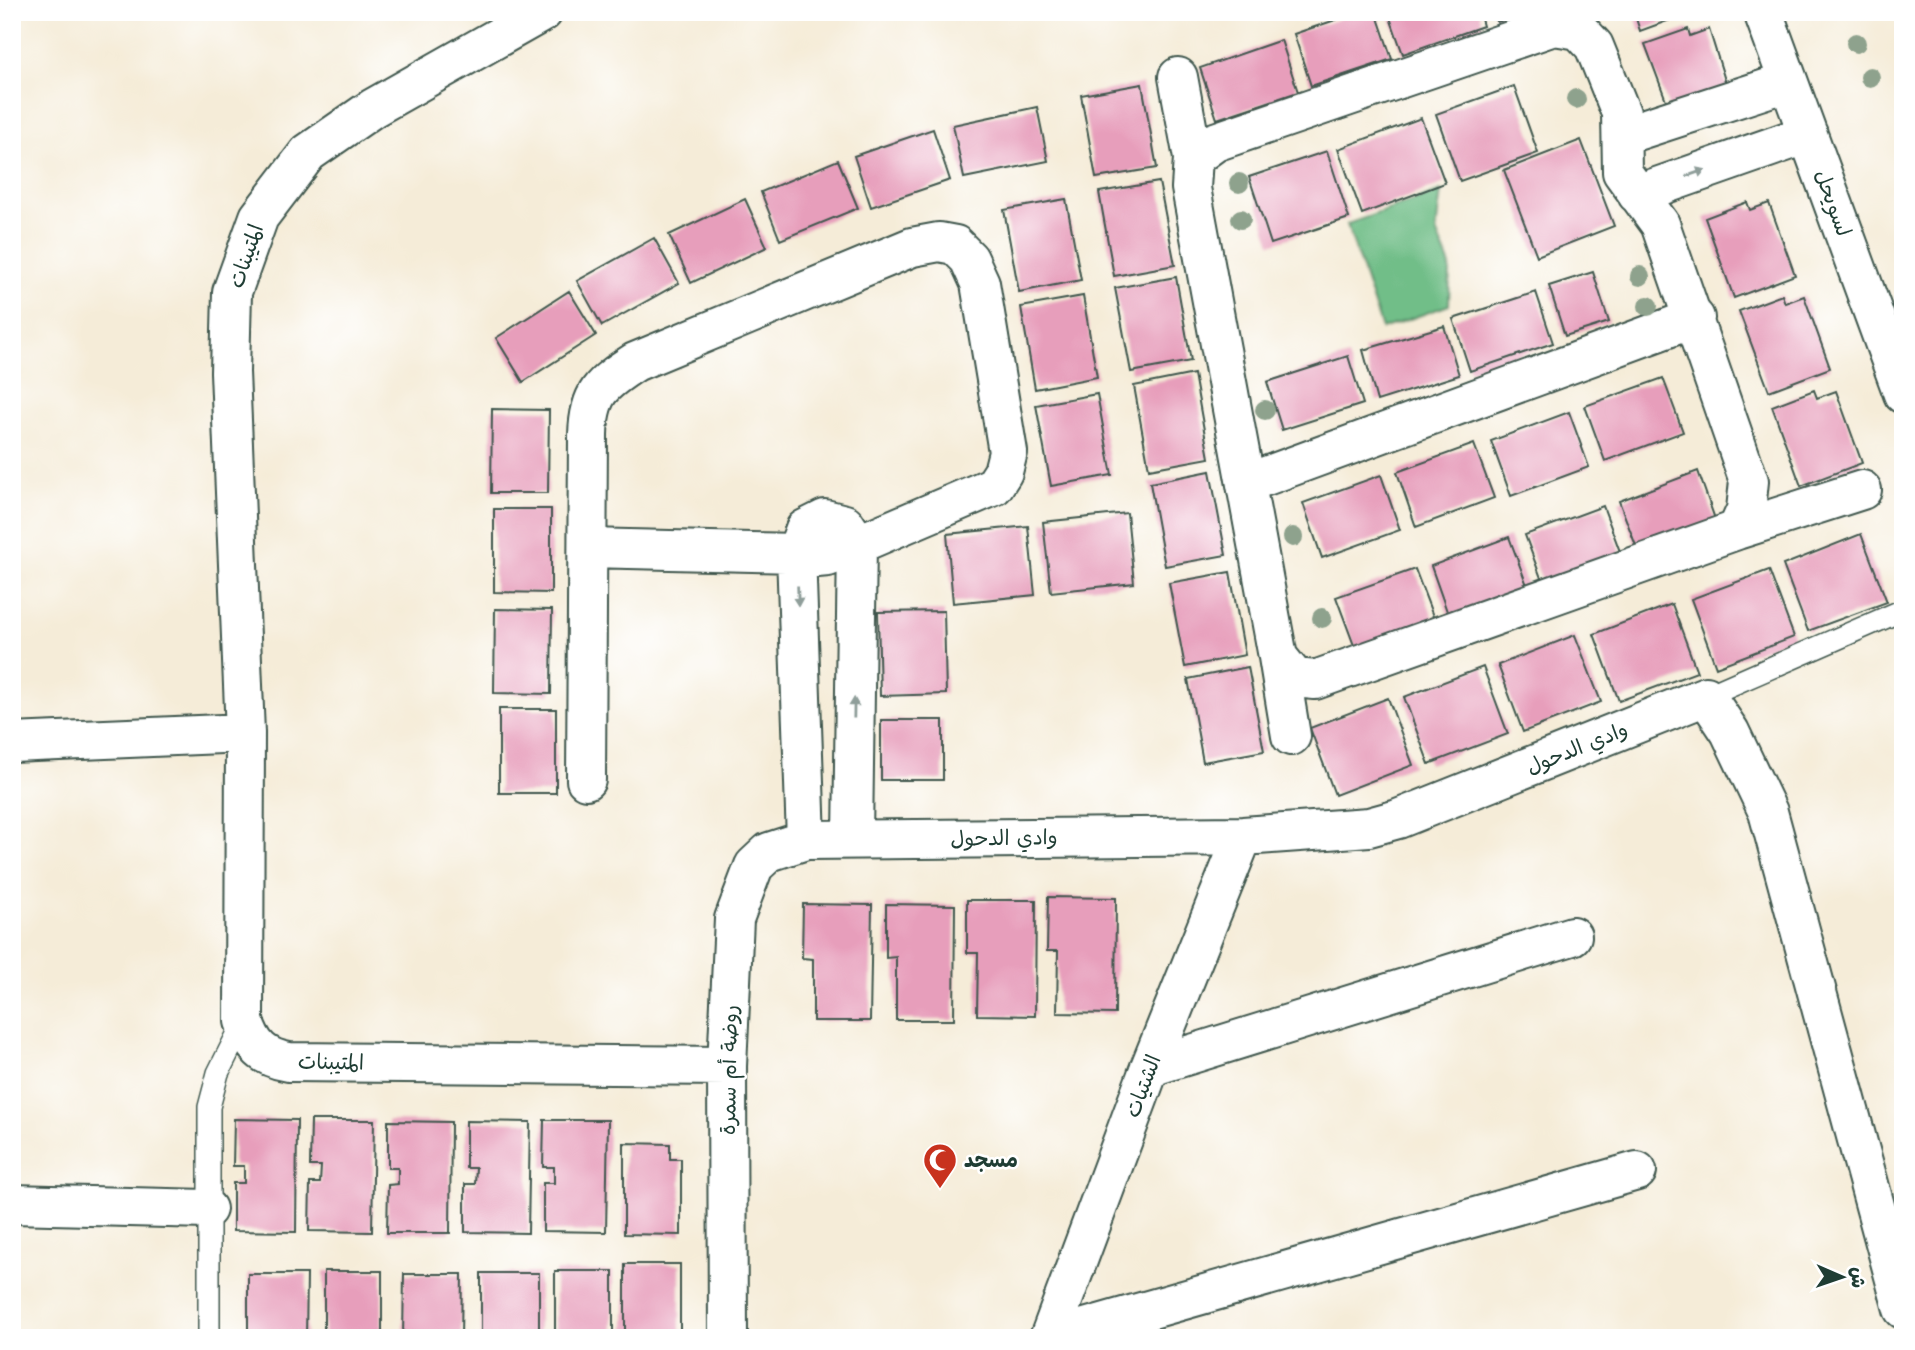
<svg xmlns="http://www.w3.org/2000/svg" width="1915" height="1350" viewBox="0 0 1915 1350" font-family="'Shantell Sans','Playpen Sans Arabic',sans-serif">
<style>
.forest{fill:#71be88;stroke:#487e5e;stroke-width:2}
.building{fill:#e79ebb}
.lines{fill:none;stroke-linecap:round;stroke-linejoin:round}
.service-casing{stroke:#3f574d;stroke-width:24}
.minor-casing{stroke:#3f574d;stroke-width:42}
.service{stroke:#fff;stroke-width:21}
.minor{stroke:#fff;stroke-width:38}
.tree{fill:#8ea28d}
.oneway{fill:#8f9e9a}
.labels{text-anchor:middle;stroke-width:5;stroke-linejoin:round;paint-order:stroke}
.street-label{font-size:21px;fill:#1f3d34;stroke:#fff}
.poi-label{font-size:21px;font-weight:bold;fill:#1f3d34;stroke:#fff;text-anchor:start}
</style>
<rect width="100%" height="100%" fill="#fff"/>
<filter id="ink" filterUnits="userSpaceOnUse"><feTurbulence type="fractalNoise" baseFrequency=".0143" numOctaves="2"/><feDisplacementMap in="SourceGraphic" scale="14" xChannelSelector="R" yChannelSelector="G"/><feConvolveMatrix kernelMatrix="1 2 1 2 8 2 1 2 1" color-interpolation-filters="sRGB"/></filter>
<filter id="wash" filterUnits="userSpaceOnUse"><feTurbulence type="fractalNoise" baseFrequency=".00686" numOctaves="4" result="noise"/><feDisplacementMap in="SourceGraphic" scale="28" xChannelSelector="R" yChannelSelector="G"/><feGaussianBlur stdDeviation="1.57" result="paint"/><feColorMatrix in="noise" values="0 0 0 0 0 0 0 0 0 0 0 0 0 0 0 0 0 1.4 0 .05"/><feComposite in="paint" operator="in"/></filter>
<g filter="url(#wash)">
<rect width="100%" height="100%" fill="#f5ecd8"/>
<path class="forest" d="M1441,191L1436,231L1450,266L1449,305L1382,329L1347,224Z"/>
<g id="blocks">
<path class="building" d="M1359,12H1376L1392,59L1311,86L1294,34Z
M1388,12H1479L1483,26L1403,54Z
M1493,12H1524V13L1497,22Z
M1634,12H1689V13L1640,31Z
M1688,29L1690,36L1709,29L1728,90L1670,111L1645,44Z
M1281,40L1298,92L1217,119L1200,68Z
M1142,84L1157,168L1096,178L1081,95Z
M1514,86L1538,153L1460,181L1436,114Z
M1037,107L1048,161L964,178L953,125Z
M1421,118L1445,183L1362,214L1338,149Z
M933,129L950,180L871,207L854,156Z
M1581,140L1614,226L1537,256L1504,170Z
M1327,151L1349,218L1271,244L1249,177Z
M838,160L858,208L780,240L761,192Z
M1159,182L1175,265L1114,276L1099,192Z
M745,199L767,247L691,283L669,235Z
M1066,199L1081,280L1019,292L1004,210Z
M1747,202L1750,210L1769,203L1795,275L1734,298L1705,218Z
M654,238L679,283L602,326L577,281Z
M1593,272L1609,322L1565,336L1549,286Z
M1176,277L1191,361L1131,372L1115,288Z
M569,291L596,335L523,382L496,338Z
M1536,292L1553,343L1470,371L1453,319Z
M1782,295L1785,303L1804,296L1830,368L1769,391L1739,311Z
M1083,296L1097,377L1035,389L1021,307Z
M1444,326L1459,375L1377,401L1363,350Z
M1348,356L1363,404L1282,430L1267,382Z
M1194,374L1209,458L1149,469L1134,386Z
M1663,378L1683,432L1605,461L1585,406Z
M1814,390L1817,398L1836,391L1862,463L1801,486L1772,406Z
M1097,394L1112,475L1051,486L1036,405Z
M492,409L549,410L548,493H491Z
M1569,412L1589,467L1511,496L1491,441Z
M1474,444L1494,498L1416,527L1397,472Z
M1210,471L1226,555L1165,566L1150,483Z
M1698,471L1716,522L1638,551L1619,501Z
M1381,475L1400,530L1322,558L1303,503Z
M1603,506L1622,557L1544,586L1525,535Z
M494,509H551V593L494,592Z
M1127,513L1134,583L1051,592L1043,522Z
M1028,526L1035,595L953,603L947,534Z
M1861,534L1887,602L1808,631L1783,565Z
M1509,537L1528,588L1449,617L1431,566Z
M1415,569L1434,619L1355,648L1336,597Z
M1769,570L1794,637L1716,667L1691,599Z
M1230,572L1245,655L1185,667L1169,583Z
M1672,604L1697,672L1619,701L1594,634Z
M495,609L552,610L551,694L494,693Z
M944,611L946,694L880,696L878,612Z
M1575,635L1601,702L1523,732L1498,665Z
M1248,667L1264,751L1203,762L1188,679Z
M1483,667L1508,734L1429,764L1404,697Z
M1388,698L1413,765L1335,795L1310,728Z
M499,709H556V793H499Z
M881,720H943V780H881Z
M1048,897L1116,898L1115,1014L1057,1013L1058,951H1047Z
M967,900H1036L1035,1016L977,1015L978,953H967Z
M803,904L872,905L870,1021H813V959L802,958Z
M886,904L955,905L954,1020H896V957L886,958Z
M234,1119L297,1120L296,1232L233,1231V1183H244V1166H233Z
M311,1120H374L372,1232L309,1231L310,1183H320L321,1166H310Z
M544,1120H608L606,1232L543,1231V1183H554V1167H543Z
M388,1121L451,1122L450,1233H387L388,1185L398,1184V1168H388Z
M466,1121L530,1122L528,1233L465,1232V1184H475L476,1168H466Z
M624,1143L670,1144V1159H681V1235L624,1234Z
M625,1264H680V1338H625Z
M324,1271H382V1338H324Z
M555,1271H613V1338H555Z
M481,1273H539V1338H481Z
M248,1274H307L306,1338H248Z
M404,1274H462L461,1338H403Z"/>
</g>
</g>
<g filter="url(#ink)">
<use href="#blocks" fill-opacity="0" stroke="#3f574d" stroke-width="2"/>
<g class="lines">
<g class="service-casing">
<path id="service" d="M1706,696L1903,610
M209,1338V1107L218,1073L244,1021"/>
</g>
<g class="minor-casing">
<path id="minor" d="M543,12L373,108L308,153L259,217L232,292L230,372L245,733L244,1021C252,1046 263,1058 289,1062L727,1066
M1763,12L1903,394
M1554,26L1579,30L1594,46L1621,113L1622,172L1660,224L1749,481L1746,510L1737,530L1315,680L1295,678L1278,657L1191,188L1193,158L1215,142Z
M1178,77L1193,158
M1624,135L1787,82
M1637,194L1808,134
M1247,483L1695,318
M1737,530L1862,490
M1278,657L1291,736
M12,743L245,733
M586,780L588,435C589,393 601,384 635,362L912,247L939,242L955,245L969,259L980,283L1008,452L1003,472L994,486L828,557L817,558L796,553L588,548
M806,840L796,553L805,529L825,519L845,524L857,542L853,839
M1150,1067L1572,936
M12,1204L207,1209
M728,1338L727,1066L734,919L754,866L769,852L806,840L1243,836L1369,827L1398,819L1706,696L1730,732L1768,812L1903,1309
M1049,1338L1150,1067L1243,836
M1050,1338L1637,1171"/>
</g>
<use href="#service" class="service"/>
<use href="#minor" class="minor"/>
</g>
<g class="tree">
<circle cx="1856" cy="43" r="10"/>
<circle cx="1870" cy="77" r="10"/>
<circle cx="1576" cy="99" r="10"/>
<circle cx="1239" cy="183" r="10"/>
<circle cx="1241" cy="219" r="10"/>
<circle cx="1640" cy="276" r="10"/>
<circle cx="1648" cy="306" r="10"/>
<circle cx="1265" cy="410" r="10"/>
<circle cx="1293" cy="537" r="10"/>
<circle cx="1322" cy="618" r="10"/>
</g>
<defs><path id="oneway-solid" d="M-6-.8H1V-3.2L6.5 0L1 3.2V.8H-6Z" transform="scale(1.75)"/></defs>
<g class="oneway">
<use href="#oneway-solid" transform="translate(1696 173) rotate(-19)"/>
<use href="#oneway-solid" transform="translate(798 596) rotate(88)"/>
<use href="#oneway-solid" transform="translate(854 708) rotate(-89)"/>
</g>
</g>
<defs>
<g id="mosque-pin" transform="scale(1.75)"><path d="M0 17L-7.5 6A9.5 9.5 0 1 1 7.5 6Z" fill="#c8321e" stroke="#fff"/><path d="M3.5-4.9A6 6 0 1 0 3.5 4.9A5 5 0 1 1 3.5-4.9Z" fill="#fff"/></g>
</defs>
<g fill-rule="evenodd">
<use href="#mosque-pin" x="940" y="1160"/>
</g>
<g class="labels">
<g class="street-label">
<text transform="translate(1833 203) rotate(70)" y="7">لسويحل</text>
<text transform="translate(246 256) rotate(-71)" y="7">المتيبنات</text>
<text transform="translate(1577 748) rotate(-22)" y="7">وادي الدحول</text>
<text transform="translate(1004 838) rotate(-1)" y="7">وادي الدحول</text>
<text transform="translate(331 1062) rotate(1)" y="7">المتيبنات</text>
<text transform="translate(729 1070) rotate(-89)" y="7">روضة أم سمرة</text>
<text transform="translate(1143 1086) rotate(-69)" y="7">الشتيات</text>
</g>
<g class="poi-label">
<text x="964" y="1167">مسجد</text>
</g>
</g>
<rect width="1915" height="1350" fill="none" stroke="#fff" stroke-width="42"/>
<g transform="translate(1842 1277) rotate(92)" stroke="#ffffff" stroke-width="5" paint-order="stroke">
<path d="M0-5L12 26L0 18L-12 26Z" fill="#1f3d34"/>
<text y="-10" font-size="19" font-weight="bold" text-anchor="middle" fill="#1f3d34">ش</text>
</g>
</svg>
